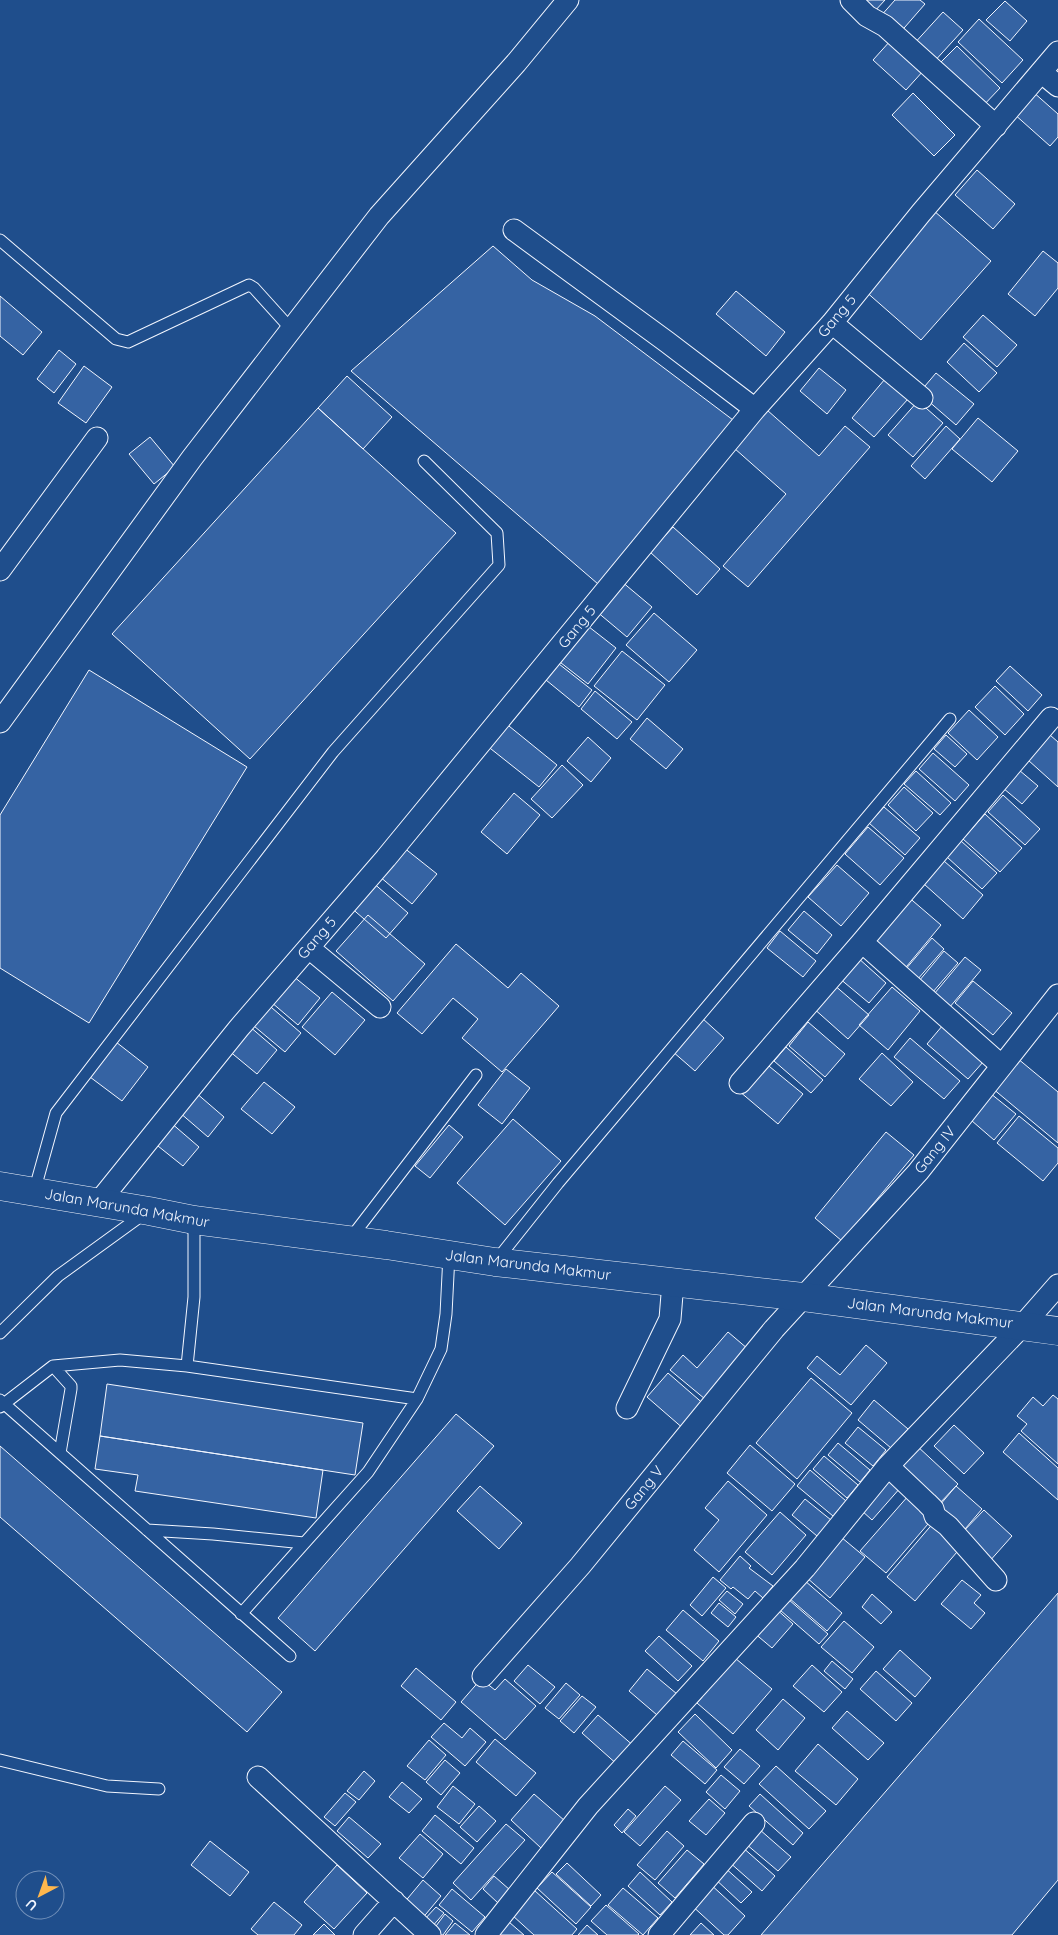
<svg xmlns="http://www.w3.org/2000/svg" width="1058" height="1935" viewBox="0 0 1058 1935" font-family="Quicksand,sans-serif">
<style>
.building{fill:#3563a3;stroke:#f2f6ff}
.lines{fill:none;stroke-linecap:round;stroke-linejoin:round}
.service-casing{stroke:#f2f6ff;stroke-width:13}
.minor-casing{stroke:#f2f6ff;stroke-width:23}
.primary-casing{stroke:#f2f6ff;stroke-width:29}
.service{stroke:#1f4e8c;stroke-width:11}
.minor{stroke:#1f4e8c;stroke-width:21}
.primary{stroke:#1f4e8c;stroke-width:28}
.labels{text-anchor:middle;stroke-width:4;stroke-linejoin:round;paint-order:stroke}
.street-label{font-size:15px;fill:#f2f6ff;stroke:#1f4e8c}
</style>
<rect width="100%" height="100%" fill="#1f4e8c"/>
<path class="building" d="M860,0H885L874,12Z
M895,0H920L925,4L898,35L879,18Z
M1005,1L1027,21L1010,41L986,20Z
M943,12L963,30L932,64L912,46Z
M979,19L1023,60L1002,83L958,42Z
M891,40L924,70L906,90L873,60Z
M957,46L1000,88L981,108L937,66Z
M1032,91L1058,114V137L1050,146L1013,113Z
M913,93L955,135L934,156L892,115Z
M977,170L1015,204L993,229L955,195Z
M933,210L991,261L921,340L864,290Z
M493,246L532,280L595,316L737,423L598,584L351,371Z
M1043,251L1058,263V288L1035,316L1008,294Z
M736,291L785,332L766,356L716,314Z
M0,296L42,332L23,355L0,336Z
M983,315L1017,345L997,367L963,337Z
M964,343L997,373L979,392L947,362Z
M59,350L76,364L54,393L37,379Z
M84,366L112,387L86,423L58,403Z
M819,368L846,390L827,414L800,391Z
M936,373L974,404L956,425L919,393Z
M347,376L392,417L363,449L318,408Z
M885,379L908,399L874,437L852,418Z
M918,401L943,423L913,457L888,435Z
M318,408L456,533L250,759L112,634Z
M767,410L819,456L845,426L870,447L748,587L723,566L786,494L734,448Z
M978,418L1018,451L992,482L952,449Z
M946,426L960,439L925,479L911,466Z
M150,437L175,467L154,484L129,454Z
M673,527L720,569L697,595L650,552Z
M621,581L652,607L627,637L596,611Z
M654,613L697,650L669,682L626,645Z
M584,623L616,648L588,684L556,659Z
M622,651L665,685L637,720L594,686Z
M559,664L592,690L579,707L546,680Z
M1010,666L1042,695L1028,711L996,681Z
M89,670L247,767L89,1023L0,968V815Z
M995,686L1024,714L1005,735L975,707Z
M595,691L632,722L617,739L581,709Z
M969,710L998,737L977,760L948,733Z
M647,718L683,749L666,769L630,739Z
M504,722L557,765L539,787L486,745Z
M946,735L967,754L955,767L934,749Z
M1050,735L1058,742V787L1028,760Z
M588,737L611,758L591,782L567,761Z
M933,753L969,785L955,801L919,769Z
M562,765L583,785L552,818L531,799Z
M1019,770L1038,786L1022,804L1003,788Z
M916,771L951,803L940,815L904,784Z
M904,787L933,813L916,831L888,805Z
M514,793L540,815L507,854L481,832Z
M1003,795L1040,829L1025,845L988,812Z
M884,807L920,838L905,855L869,823Z
M985,814L1022,848L1000,872L963,839Z
M868,827L904,858L880,885L845,854Z
M961,841L997,873L982,889L947,857Z
M403,847L437,874L412,904L379,876Z
M944,861L983,895L963,919L924,884Z
M837,865L869,893L841,926L808,897Z
M371,881L408,913L386,938L349,906Z
M906,895L941,925L902,972L866,942Z
M804,911L832,935L817,954L788,930Z
M368,915L425,964L393,1001L336,951Z
M780,931L816,961L803,977L767,948Z
M932,938L944,949L917,980L905,970Z
M456,944L508,988L521,973L559,1006L502,1072L462,1038L478,1019L453,998L422,1034L397,1013Z
M944,951L958,963L932,993L919,981Z
M857,957L886,983L869,1003L839,978Z
M965,957L981,970L949,1008L934,994Z
M293,976L320,998L298,1025L271,1002Z
M973,981L1012,1013L993,1035L955,1003Z
M833,984L869,1015L848,1039L812,1007Z
M892,987L920,1011L888,1050L859,1025Z
M332,992L365,1020L335,1055L302,1027Z
M264,1001L301,1033L285,1052L248,1021Z
M702,1018L724,1038L695,1071L672,1051Z
M808,1022L845,1054L825,1077L789,1046Z
M943,1025L984,1061L968,1079L927,1044Z
M249,1026L277,1050L257,1074L228,1050Z
M910,1038L960,1081L944,1099L894,1057Z
M116,1042L148,1067L122,1101L90,1077Z
M786,1047L823,1080L811,1093L774,1061Z
M882,1053L913,1082L891,1106L859,1079Z
M1017,1058L1058,1092V1143L992,1088Z
M764,1062L803,1094L778,1124L739,1091Z
M506,1069L530,1088L502,1124L478,1105Z
M264,1082L295,1107L272,1134L241,1109Z
M985,1089L1016,1114L994,1140L964,1114Z
M195,1092L224,1117L208,1137L179,1112Z
M1019,1116L1058,1148V1163L1043,1181L997,1143Z
M513,1119L561,1161L505,1225L457,1183Z
M170,1122L199,1147L183,1166L153,1142Z
M449,1125L463,1137L430,1178L415,1166Z
M886,1132L914,1155L842,1241L815,1218Z
M728,1332L748,1349L705,1399L670,1370L683,1355L697,1368Z
M866,1345L887,1363L851,1405L807,1368L817,1356L840,1375Z
M668,1373L706,1406L685,1430L647,1397Z
M811,1378L852,1413L797,1479L756,1443Z
M107,1384L363,1423L355,1475L100,1436Z
M1053,1395L1058,1399V1464L1021,1431L1027,1424L1017,1416L1033,1397L1043,1406Z
M874,1400L908,1429L891,1448L858,1420Z
M456,1414L494,1446L315,1651L278,1618Z
M954,1425L984,1453L964,1474L934,1446Z
M858,1427L886,1450L873,1466L845,1443Z
M1019,1433L1058,1468V1500L1003,1452Z
M100,1436L323,1470L316,1518L135,1491L138,1475L95,1469Z
M838,1443L870,1470L860,1482L828,1455Z
M750,1445L795,1484L772,1511L727,1473Z
M916,1445L958,1484L938,1505L896,1467Z
M0,1446L282,1692L247,1732L0,1517Z
M824,1456L858,1485L847,1498L813,1469Z
M810,1470L846,1501L833,1516L797,1486Z
M890,1477L901,1487L872,1520L861,1510Z
M728,1481L767,1515L719,1572L694,1550L719,1520L705,1508Z
M480,1486L522,1523L499,1549L457,1511Z
M956,1486L982,1509L960,1535L934,1512Z
M909,1495L934,1517L886,1573L860,1551Z
M805,1499L831,1520L817,1536L792,1515Z
M984,1510L1012,1536L988,1563L959,1536Z
M780,1512L806,1535L772,1575L745,1552Z
M935,1521L963,1545L915,1601L887,1577Z
M841,1537L865,1557L830,1598L806,1577Z
M740,1556L751,1566L749,1568L773,1586L763,1598L755,1591L748,1599L733,1587L731,1589L720,1580Z
M713,1577L726,1588L702,1616L690,1605Z
M804,1580L842,1613L827,1631L789,1598Z
M962,1580L981,1595L974,1603L985,1613L971,1629L941,1604Z
M727,1591L743,1604L735,1614L719,1600Z
M1058,1593V1880L1012,1935H761Z
M872,1594L892,1612L881,1624L862,1607Z
M788,1599L828,1634L819,1644L780,1610Z
M719,1603L736,1617L728,1627L711,1613Z
M774,1607L793,1624L772,1648L753,1632Z
M683,1610L719,1641L703,1661L666,1630Z
M844,1621L874,1647L852,1673L821,1647Z
M659,1636L692,1666L678,1681L645,1651Z
M900,1650L931,1678L915,1697L883,1669Z
M735,1658L772,1689L733,1734L697,1703Z
M832,1661L853,1679L845,1689L824,1671Z
M528,1665L555,1687L540,1704L514,1681Z
M812,1665L842,1692L824,1712L793,1686Z
M416,1668L456,1702L441,1720L401,1686Z
M647,1669L683,1699L664,1721L629,1691Z
M876,1671L912,1703L896,1721L860,1689Z
M481,1679L495,1690L505,1679L536,1706L505,1740L461,1702Z
M566,1683L580,1695L559,1719L545,1708Z
M582,1696L596,1707L574,1733L560,1721Z
M783,1699L805,1718L778,1750L756,1730Z
M847,1711L884,1743L868,1760L832,1728Z
M695,1714L732,1750L716,1768L678,1732Z
M598,1715L635,1747L619,1766L582,1733Z
M444,1723L462,1738L470,1728L486,1742L465,1766L431,1737Z
M495,1739L536,1773L516,1796L476,1762Z
M429,1740L446,1755L425,1780L407,1766Z
M683,1741L717,1770L705,1784L671,1755Z
M818,1744L858,1779L836,1805L795,1771Z
M740,1749L760,1766L744,1784L724,1767Z
M445,1760L460,1773L441,1795L426,1782Z
M776,1766L826,1811L809,1829L759,1784Z
M364,1771L375,1781L359,1800L347,1791Z
M721,1775L740,1791L725,1809L706,1792Z
M402,1782L422,1799L409,1813L389,1797Z
M453,1786L475,1804L459,1824L437,1807Z
M665,1786L681,1800L640,1846L624,1832Z
M345,1793L356,1802L335,1826L324,1817Z
M534,1794L565,1821L541,1848L511,1820Z
M760,1794L803,1833L793,1845L749,1806Z
M709,1799L725,1813L706,1835L689,1821Z
M479,1806L496,1821L477,1842L460,1827Z
M628,1809L636,1816L622,1833L614,1825Z
M435,1815L474,1848L461,1864L422,1831Z
M349,1817L381,1844L368,1858L337,1831Z
M506,1824L525,1840L471,1900L453,1883Z
M759,1829L791,1857L778,1871L746,1844Z
M667,1831L684,1846L655,1880L637,1865Z
M420,1834L443,1854L423,1878L399,1858Z
M210,1841L249,1872L230,1896L191,1865Z
M741,1846L775,1876L762,1891L728,1861Z
M687,1850L704,1864L675,1898L658,1883Z
M567,1863L601,1895L591,1906L556,1874Z
M337,1865L367,1893L334,1929L304,1902Z
M723,1866L752,1892L741,1903L713,1877Z
M552,1872L591,1907L576,1924L537,1888Z
M640,1872L672,1902L660,1915L628,1886Z
M494,1876L510,1890L498,1903L483,1889Z
M423,1880L441,1896L421,1920L403,1904Z
M708,1882L745,1916L728,1935H724L689,1903Z
M623,1888L658,1918L643,1935L608,1905Z
M452,1889L485,1917L472,1932L439,1905Z
M534,1890L577,1929L572,1935H534L512,1915Z
M274,1902L302,1925L294,1935H258L251,1929Z
M606,1905L639,1934L638,1935H607L591,1921Z
M436,1907L444,1913L431,1928L423,1921Z
M445,1914L453,1921L443,1935H439L433,1930Z
M509,1922L524,1935H498Z
M455,1923L470,1935H445Z
M701,1923L714,1935H690Z
M324,1924L335,1935H313Z
M587,1925L598,1935H578Z"/>
<g class="lines">
<g class="service-casing">
<path id="service" d="M0,240L116,339L128,342L249,285L254,288L291,329
M34,1192L56,1113L333,752L499,565L497,533L424,461
M350,1239L476,1075
M496,1261L558,1183L950,719
M0,1333L58,1276L145,1213
M53,1366L71,1386V1389L60,1453
M187,1366L194,1297V1220
M0,1400L290,1656
M0,1407L53,1366L120,1360L187,1366L417,1399
M147,1530L213,1534L304,1543
M241,1614L368,1472L417,1399L441,1349L446,1314L449,1255
M0,1760L107,1786L159,1789"/>
</g>
<g class="minor-casing">
<path id="minor" d="M851,0L867,16L885,26L996,126
M1041,72L1058,86
M514,230L667,342L755,409
M832,323L922,398
M0,570L97,438
M0,722L192,458L379,216L516,63L568,0
M862,942L1002,1066
M309,948L380,1007
M740,1083L862,942L1051,718
M98,1203L239,1028L386,858L755,409L832,323L921,213L1058,52
M627,1408L670,1319L673,1282
M888,1466L927,1503L933,1509L935,1516L948,1526L996,1580
M483,1676L580,1566L774,1329L918,1172L1058,995
M258,1777L430,1935
M364,1935L394,1901
M486,1935L588,1806L805,1568L888,1466L1023,1325L1058,1285
M659,1935L754,1823"/>
</g>
<g class="primary-casing">
<path id="primary" d="M0,1186L149,1211L194,1220L386,1245L495,1262L803,1297L1058,1331"/>
</g>
<use href="#service" class="service"/>
<use href="#minor" class="minor"/>
<use href="#primary" class="primary"/>
</g>
<g class="labels">
<g class="street-label">
<text transform="translate(837 316) rotate(-50)" y="5">Gang 5</text>
<text transform="translate(577 627) rotate(-51)" y="5">Gang 5</text>
<text transform="translate(317 938) rotate(-49)" y="5">Gang 5</text>
<text transform="translate(935 1150) rotate(-51)" y="5">Gang IV</text>
<text transform="translate(127 1208) rotate(10)" y="5">Jalan Marunda Makmur</text>
<text transform="translate(528 1265) rotate(7)" y="5">Jalan Marunda Makmur</text>
<text transform="translate(930 1313) rotate(7)" y="5">Jalan Marunda Makmur</text>
<text transform="translate(644 1488) rotate(-51)" y="5">Gang V</text>
</g>
</g>
<g transform="translate(40 1895) rotate(221)"><circle r="24" fill="#1f4e8c" stroke="#7391ba"/>
<path d="M0-4L9 19L0 12L-9 19Z" fill="#ffb74d"/>
<text y="-8" font-size="14" font-weight="bold" text-anchor="middle" fill="#f2f6ff">U</text>
</g>
</svg>
